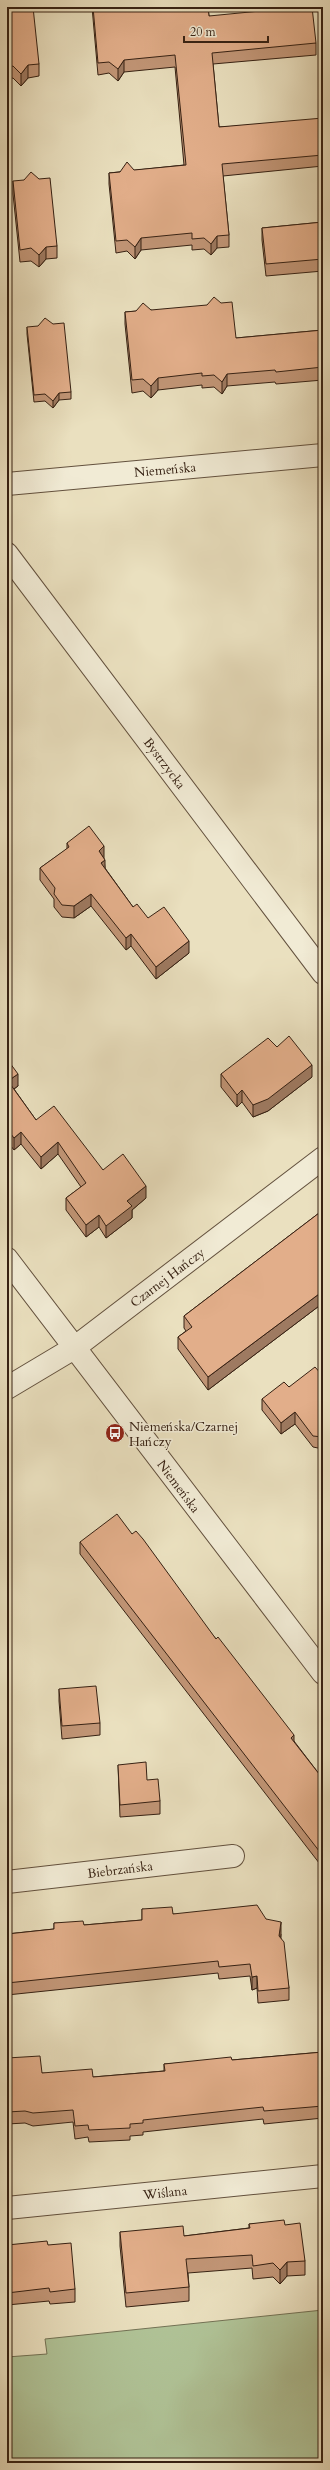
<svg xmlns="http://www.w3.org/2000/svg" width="330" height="2470" viewBox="0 0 330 2470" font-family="Cardo,serif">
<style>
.green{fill:#b0c397;stroke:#737255}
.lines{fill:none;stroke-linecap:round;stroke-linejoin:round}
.minor-casing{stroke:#63513e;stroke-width:24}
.minor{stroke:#f1ebd5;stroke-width:22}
.wall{fill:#c29677;stroke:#362113}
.shaded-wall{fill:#9e7a61;stroke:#362113}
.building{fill:#e2ae8a;stroke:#362113}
.labels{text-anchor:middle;stroke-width:3;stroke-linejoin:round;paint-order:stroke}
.street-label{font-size:13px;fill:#362113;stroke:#f1ebd5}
.poi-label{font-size:13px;fill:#362113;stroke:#f1ebd5;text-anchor:start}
</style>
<rect width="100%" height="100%" fill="#eae0bf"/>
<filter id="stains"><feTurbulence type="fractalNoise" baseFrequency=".005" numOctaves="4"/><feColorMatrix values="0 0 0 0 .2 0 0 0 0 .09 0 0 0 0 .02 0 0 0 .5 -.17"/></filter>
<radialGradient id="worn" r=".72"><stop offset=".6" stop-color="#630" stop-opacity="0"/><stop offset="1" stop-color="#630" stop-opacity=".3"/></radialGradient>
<path class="green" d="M323,2310V2463H7V2357L47,2354L45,2339Z"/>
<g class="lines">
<g class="minor-casing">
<path id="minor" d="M7,484L323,455
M7,554L323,973
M7,1259L323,1673
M7,1388L74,1348L323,1158
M7,1882L233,1856
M7,2208L323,2176"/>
</g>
<use href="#minor" class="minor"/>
</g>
<path class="wall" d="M7,7L39,64V76L28,78L21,86L13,78L7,79Z
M92,7H208L209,16L316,43V55L213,64L219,127L323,122V166L223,176L229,235V247L217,248L211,255L204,249L192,250V245L141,250L135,259L127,251L116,253L109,184V173L184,165L175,67L124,72L118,81L109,73L98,75Z
M13,181L57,246V258L46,259L39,267L31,261L20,262L13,194Z
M323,222V271L266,276L262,240V228Z
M151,310L236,338L323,330V380L276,384L275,382L227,386L222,394L214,387L202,388V385L158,390L151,398L143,391L132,393L125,324V312Z
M27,327L71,392V399L59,400L53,408L45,401L34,402L27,334Z
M67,843L104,859L105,868L133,907L148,918L189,953L156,979L131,946L126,950L91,906L74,918L62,917L54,907V899L40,880V868L67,849Z
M277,1047L312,1077L268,1111L253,1117L242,1102L237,1107L221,1087V1074Z
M7,1059L18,1086L14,1089L36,1120L103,1170L146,1198L132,1210V1218L106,1238L99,1227L86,1237L66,1210V1198L81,1187L58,1154L41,1169L21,1144L14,1150L7,1141Z
M323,1210V1303L208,1390L178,1349V1337L186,1331L184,1328V1316Z
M323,1376V1449L313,1447L295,1424L281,1434L262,1410V1399L289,1387Z
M132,1534L216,1639L323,1779V1868L80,1554V1542Z
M59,1689L100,1723V1735L62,1739L59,1701Z
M118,1765L147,1780L160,1801V1814L120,1817Z
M142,1909L173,1914L266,1919L281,1934V1938L289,1988V2000L258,2003L257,1988L252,1990L250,1976L219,1979L218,1973L7,1995V1934L54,1929V1923L84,1925L142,1920Z
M323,2052V2118L264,2124L263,2119L143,2132V2135L130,2136V2140L89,2142L88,2137L75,2139L73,2122L33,2126L25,2123L7,2124V2058L42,2073L93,2077L164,2071V2064L232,2060Z
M249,2224L285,2225L305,2261V2275L287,2276L280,2284L273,2277L253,2279L252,2268L188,2273L189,2287V2301L126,2307L120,2246V2232L184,2236L249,2228Z
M7,2245H48L75,2289V2302L50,2304L49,2301L7,2305Z"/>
<path class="shaded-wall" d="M124,60V72L118,81V69Z
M28,65V78L21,86V74Z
M217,236V248L211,255V244Z
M141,238V250L135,259V247Z
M46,247V259L39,267V255Z
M227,374V386L222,394V382Z
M158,378V390L151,398V386Z
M59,393V400L53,408V401Z
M104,846V859L99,851Z
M105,860V872L101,863Z
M91,894V906L74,918V906Z
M131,934V946L126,950V938Z
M189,941V953L156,979V967Z
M312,1065V1077L268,1111L253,1117V1105Z
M18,1074V1086L8,1093V1081Z
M242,1090V1102L237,1107V1095Z
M21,1132V1144L14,1150V1138Z
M58,1142V1154L41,1169V1157Z
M146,1186V1198L132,1210V1218L106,1238V1226L127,1201Z
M99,1215V1227L86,1237V1225Z
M323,1291V1303L208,1390V1377Z
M295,1412V1424L281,1434V1423Z
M294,1735V1747L291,1738Z
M281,1922V1934L279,1948V1936Z
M257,1976V1988L252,1990V1977Z
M287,2262V2276L280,2284V2270Z"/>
<path class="building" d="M7,7H33L39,64L28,65L21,74L13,66L7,67Z
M93,7H208L209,16L301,7H312L316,43L212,53L219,127L323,118V155L222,164L229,235L217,236L211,244L204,238L192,239V233L141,238L135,247L127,240L116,241L109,173L120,172L127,162L134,170L186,165L175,55L124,60L118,69L109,62L98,63Z
M31,172L39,179L50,178L57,246L46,247L39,255L31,248L20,250L13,181L24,180Z
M323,222V259L266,264L262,228Z
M214,297L221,303L232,302L236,338L323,330V367L276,372L275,370L227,374L222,382L214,375L202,376V373L158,378L151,386L143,379L132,380L125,312L136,311L143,303L151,310L162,309L207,305Z
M45,318L53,324L64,323L71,392L59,393L53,401L45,394L34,395L27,327L38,326Z
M89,826L104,846L99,851L105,860L101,863L133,907L137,904L148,918L164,907L189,941L156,967L131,934L126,938L91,894L74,906L62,905L54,894L55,888L40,868L69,847L67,843Z
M289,1036L312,1065L268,1099L253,1105L242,1090L237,1095L221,1074L268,1038L277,1047Z
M7,1059L18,1074L8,1081L36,1120L54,1106L103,1170L123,1154L146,1186L127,1201L132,1206L106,1226L99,1215L86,1225L66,1198L86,1183L58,1142L41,1157L21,1132L14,1138L7,1129Z
M323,1210V1291L208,1377L178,1337L192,1327L184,1316Z
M315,1367L323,1376V1437L313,1436L295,1412L281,1423L262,1399L284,1382L289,1387Z
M117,1514L132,1534L136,1531L143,1539L216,1639L218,1637L294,1735L291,1738L323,1779V1856L80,1542Z
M96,1686L100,1723L62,1726L59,1689Z
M146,1762L147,1780L158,1779L160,1801L120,1805L118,1765Z
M257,1905L266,1919L281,1922L279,1936L284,1942L289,1988L258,1991L257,1976L252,1977L250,1964L219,1967L218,1961L7,1983V1934L54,1929V1923L83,1921L84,1925L142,1920V1909L172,1907L173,1914Z
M323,2052V2106L264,2111L263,2107L143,2120V2123L130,2124V2128L89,2130L88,2125L75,2126L73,2110L33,2113L25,2111L7,2112V2058L40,2056L42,2073L92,2069L93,2077L165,2071L164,2064L231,2057L232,2060Z
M284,2220L285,2225L300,2223L305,2261L287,2262L280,2270L273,2263L253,2266L252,2255L186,2259L189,2287L126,2293L120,2232L183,2226L184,2236L250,2228L249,2224Z
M47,2241L48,2245L71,2243L75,2289L50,2292L49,2288L7,2293V2245Z"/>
<defs>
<g id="bus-disc" transform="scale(1)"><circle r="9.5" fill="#8f2418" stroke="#f1ebd5"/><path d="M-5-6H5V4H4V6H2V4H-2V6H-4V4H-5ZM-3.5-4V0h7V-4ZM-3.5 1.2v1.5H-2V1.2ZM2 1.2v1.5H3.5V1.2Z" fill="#fff"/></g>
</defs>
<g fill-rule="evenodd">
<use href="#bus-disc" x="115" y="1433"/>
</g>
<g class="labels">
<g class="street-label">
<text transform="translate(165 469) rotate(-5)" y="5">Niemeńska</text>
<text transform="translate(165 763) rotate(53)" y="5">Bystrzycka</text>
<text transform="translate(167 1277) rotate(-37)" y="5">Czarnej Hańczy</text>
<text transform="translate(179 1486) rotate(53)" y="5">Niemeńska</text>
<text transform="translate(120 1869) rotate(-7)" y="5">Biebrzańska</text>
<text transform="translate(165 2192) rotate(-6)" y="5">Wiślana</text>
</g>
<g class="poi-label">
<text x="129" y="1431">Niemeńska/Czarnej<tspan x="129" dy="15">Hańczy</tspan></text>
</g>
</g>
<rect width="330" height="2470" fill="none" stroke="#eae0bf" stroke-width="24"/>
<rect x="8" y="8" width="314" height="2454" fill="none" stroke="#362113" stroke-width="2"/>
<rect x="12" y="12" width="306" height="2446" fill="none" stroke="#362113"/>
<path d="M184 36v6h84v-6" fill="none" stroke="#362113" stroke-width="2"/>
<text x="190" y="36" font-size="12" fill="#362113" stroke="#f1ebd5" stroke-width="3" paint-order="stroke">20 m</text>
<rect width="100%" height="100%" filter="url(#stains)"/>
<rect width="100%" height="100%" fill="url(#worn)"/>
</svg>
